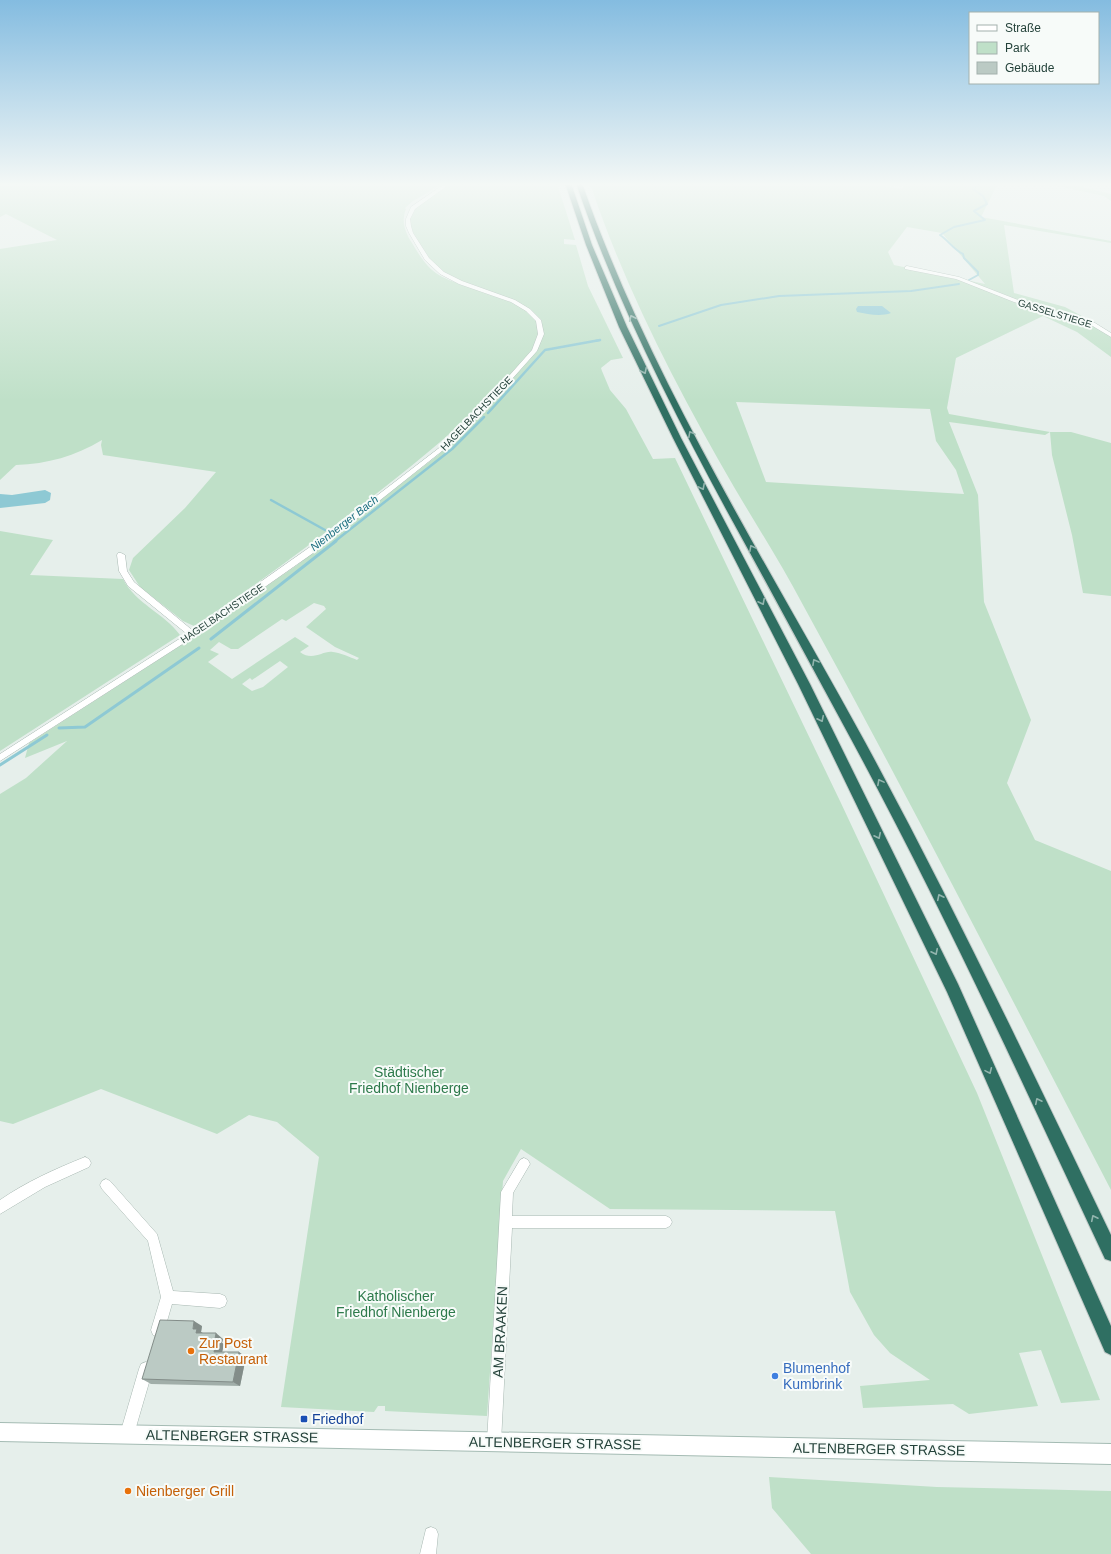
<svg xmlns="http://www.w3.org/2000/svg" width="1111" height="1554" viewBox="0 0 1111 1554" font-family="Arial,sans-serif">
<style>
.green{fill:#bfe0c8;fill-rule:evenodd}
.water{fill:#8ec9d4}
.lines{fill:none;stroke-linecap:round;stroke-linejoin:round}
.stream-far2{stroke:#8ec9d4;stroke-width:2}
.stream-far1{stroke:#8ec9d4;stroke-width:2.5}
.stream{stroke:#8ec9d4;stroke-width:3}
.minor-casing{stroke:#a8b8b2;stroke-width:1}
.secondary-casing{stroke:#a4bbb3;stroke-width:2}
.motorway-casing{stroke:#c2cac8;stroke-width:2}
.minor{fill:#fff;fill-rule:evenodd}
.secondary{fill:#fff;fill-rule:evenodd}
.motorway{fill:#2f6f62;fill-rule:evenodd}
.wall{fill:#a1aea9}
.shaded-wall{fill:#838d89}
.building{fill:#bbcac4;stroke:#838d89}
.oneway{stroke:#93b5ae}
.food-dot{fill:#e8710a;stroke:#f7fbf9;stroke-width:1.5}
.shop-dot{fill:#3f7fe0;stroke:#f7fbf9;stroke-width:1.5}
.transit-dot{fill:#1a4fb4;stroke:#f7fbf9;stroke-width:1.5}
.labels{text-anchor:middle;stroke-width:4;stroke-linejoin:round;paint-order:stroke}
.far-street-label{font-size:10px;fill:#24423a;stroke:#f7fbf9}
.far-water-label{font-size:11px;font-style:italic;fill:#1c6f80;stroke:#f7fbf9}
.near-park-label{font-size:14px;fill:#2d7a4b;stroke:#f7fbf9}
.near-street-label{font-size:14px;fill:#24423a;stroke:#f7fbf9}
.near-food-label{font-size:14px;fill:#c56008;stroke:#f7fbf9;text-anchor:start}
.near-shop-label{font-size:14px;fill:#366cbe;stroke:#f7fbf9;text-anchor:start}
.near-transit-label{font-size:14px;fill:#164399;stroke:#f7fbf9;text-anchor:start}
</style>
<rect width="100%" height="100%" fill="#e6efeb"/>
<path class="green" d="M0,183H385L393,186L403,183H444L413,201L405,208L406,209C401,221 405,232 412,243C419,255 427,268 439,275C463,290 532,298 539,328C540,333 538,343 535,347C525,363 509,377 495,391C459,427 421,459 381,490C320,537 259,584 194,626L183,621L140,587L129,570L133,558L185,508L216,472L103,455L101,445L102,440C75,456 48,464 16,465L0,480V249L57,240L6,214L0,217Z
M449,183H557L575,240L564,239V244L576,245L588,286L623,358L611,360L601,368L602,371L610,390L626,409L653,459L675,458L840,801L977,1093L1100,1400L1061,1403L1041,1350L1019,1353L1038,1406L969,1414L953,1404L863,1408L860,1386L930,1380L890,1353L874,1335L850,1292L835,1211L610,1209L521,1149L503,1181L487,1416L385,1411V1406H378L374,1412L281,1407L319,1157L277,1122L249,1115L217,1134L101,1089L13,1124L0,1121V794L26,778L67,741L25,758L29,743L189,640L297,565L438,455L480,415L539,344L540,324L521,304L472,287L435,269L410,231L409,213ZM314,603L324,606L326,609L306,627L335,647L359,658L357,660C350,657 341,653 333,652C323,650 313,662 300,652L309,646L295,637L232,679L208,662L219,654L210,650L219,642L231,649H238L282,619L286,621ZM280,661L288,667L263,687L252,691L242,684L250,678L252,680Z
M590,183H862L903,189V183H998L981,217L1111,241V243L1004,225L1014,293L1065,307L1093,322L1088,323L1111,336V357L1077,332L1043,316L956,358L947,408L949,414L1050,432H1071L1111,443V596L1083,593L1072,535L1052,455L1050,432L1045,435L949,422L978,495L984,602L1031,720L1007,783L1035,840L1111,871V1190C1009,994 909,798 803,605C782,565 757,526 734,487C678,390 625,289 590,183ZM907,227L942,233L985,284L894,265L888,252ZM736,402L930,409L936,441L956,470L964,494L766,482Z
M1044,183H1065L1111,194V201L1104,196Z
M0,531L53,540L30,575L123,579C136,604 164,613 180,635L0,751Z
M769,1477L937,1487L1111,1491V1554H811L772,1508Z"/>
<path class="water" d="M858,306H882L891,313C880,317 868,314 857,312L856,309Z
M45,490L51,493L50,500L45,503L0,508V494L12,495Z"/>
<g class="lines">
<path class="stream-far2" d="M969,280L978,275V272L964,258L963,254C953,249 949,241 940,235L954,227L985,220L974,211L987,204L983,196L973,189L981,183
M659,326L721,305L779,296L911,291L959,284
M595,341L600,340"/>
<path class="stream-far1" d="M488,413L545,350L600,340
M271,500L325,530
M334,542L452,449L484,417"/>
<path class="stream" d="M211,639L336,541
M59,728L85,727L199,648
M0,765L47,735"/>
<g class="minor-casing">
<path id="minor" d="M446,183H451L415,209L410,219L411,226L413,233L429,258L444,272L462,281L515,300L530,309L541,320L544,334L537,351L480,415L447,447L316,551L195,636L0,761V754L187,634L128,586L119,571L117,555L118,553H121L125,555L127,571L134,582L192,630L310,547L443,445L476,413L532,350L538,334L536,321L526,311L511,302L459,284L440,274L425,260L409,233L406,226V219L411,207Z
M907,266L959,277L1018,300L1095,323L1111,333V337L1091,325L1014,302L956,279L905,269V267Z
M85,1157L89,1159L91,1163L89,1167L45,1187L0,1214V1200C26,1182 55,1169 85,1157Z
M524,1158L528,1160L530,1164L513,1193L512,1216H666L670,1218L672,1222L670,1226L666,1228H512L501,1442L499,1447L494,1449L489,1447L487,1442L501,1192L520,1160Z
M106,1179L110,1181L157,1234L173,1291L220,1294L225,1296L227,1301L225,1306L220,1308L172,1304L163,1335L158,1337L153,1335L151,1330L161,1297L148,1241L102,1189L100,1185L102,1181Z
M146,1362L151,1364L153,1369L134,1434L132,1439L127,1441L122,1439L120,1434L139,1369L141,1364Z
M431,1527L436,1529L438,1534L436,1554H420L426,1529Z"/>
</g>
<g class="secondary-casing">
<path id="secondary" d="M0,1423L1111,1444V1464L0,1441Z"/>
</g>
<g class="motorway-casing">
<path id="motorway" d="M565,183H571L592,245L627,327L681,438L810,684L958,984L1111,1326V1355L1105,1352L947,992L798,684L673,438L619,327L586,245Z
M576,183H582C650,379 766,561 865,742C953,904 1031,1069 1111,1235V1261L1105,1259C1023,1084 943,909 851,739C810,663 769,587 727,511C670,405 615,298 576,183Z"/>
</g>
<use href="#minor" class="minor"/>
<use href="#secondary" class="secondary"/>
<use href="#motorway" class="motorway"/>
</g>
<path class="wall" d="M202,1326L201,1332L203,1333L223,1339L222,1343L224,1344L222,1352L246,1357L240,1386L151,1384L142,1379Z"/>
<path class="shaded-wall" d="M194,1321L202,1326L201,1332L205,1335L196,1333L193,1329Z
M216,1333L223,1339L222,1343L224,1344L221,1357L214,1352L215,1339Z
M239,1352L246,1357L240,1386L233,1382Z"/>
<path class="building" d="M160,1320L194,1321L193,1329H197L196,1333H216L215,1339H217L214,1352H239L233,1382L142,1379Z"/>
<defs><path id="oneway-chevron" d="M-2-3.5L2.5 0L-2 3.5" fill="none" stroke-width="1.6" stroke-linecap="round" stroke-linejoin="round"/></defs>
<g class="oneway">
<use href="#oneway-chevron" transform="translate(632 318) rotate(-115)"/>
<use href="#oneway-chevron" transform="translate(644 371) rotate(64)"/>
<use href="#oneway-chevron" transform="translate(691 434) rotate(-118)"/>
<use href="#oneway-chevron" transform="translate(702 487) rotate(63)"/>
<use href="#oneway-chevron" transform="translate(752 548) rotate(-118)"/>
<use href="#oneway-chevron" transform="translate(762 602) rotate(63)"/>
<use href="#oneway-chevron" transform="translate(815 662) rotate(-119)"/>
<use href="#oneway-chevron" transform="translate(821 719) rotate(64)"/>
<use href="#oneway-chevron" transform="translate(880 782) rotate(-118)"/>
<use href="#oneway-chevron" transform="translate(878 836) rotate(64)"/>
<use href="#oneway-chevron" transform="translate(940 897) rotate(-116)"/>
<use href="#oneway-chevron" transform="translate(935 952) rotate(64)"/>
<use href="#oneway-chevron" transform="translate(989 1071) rotate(66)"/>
<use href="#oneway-chevron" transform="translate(1038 1101) rotate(-116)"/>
<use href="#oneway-chevron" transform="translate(1094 1218) rotate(-116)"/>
</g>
<linearGradient id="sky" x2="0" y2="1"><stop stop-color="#84bce0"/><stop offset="0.46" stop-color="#f4f8f6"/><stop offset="1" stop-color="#f4f8f6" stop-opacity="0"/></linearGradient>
<rect width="1111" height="401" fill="url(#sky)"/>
<g class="food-dot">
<circle cx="191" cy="1351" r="4"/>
<circle cx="128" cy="1491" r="4"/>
</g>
<circle class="shop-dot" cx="775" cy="1376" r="4"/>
<rect class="transit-dot" x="300" y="1415" width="8" height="8" rx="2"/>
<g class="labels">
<g class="far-street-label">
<text transform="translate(1055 313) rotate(17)" y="4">GASSELSTIEGE</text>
<text transform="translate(476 413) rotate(-46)" y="4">HAGELBACHSTIEGE</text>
<text transform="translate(222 613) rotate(-34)" y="4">HAGELBACHSTIEGE</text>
</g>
<g class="far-water-label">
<text transform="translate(344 523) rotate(-38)" y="4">Nienberger Bach</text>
</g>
<g class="near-park-label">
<text x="409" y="1077">Städtischer<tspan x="409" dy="16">Friedhof Nienberge</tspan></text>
<text x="396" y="1301">Katholischer<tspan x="396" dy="16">Friedhof Nienberge</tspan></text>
</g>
<g class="near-street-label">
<text transform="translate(500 1332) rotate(-87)" y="5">AM BRAAKEN</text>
<text transform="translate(232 1436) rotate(1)" y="5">ALTENBERGER STRASSE</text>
<text transform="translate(555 1443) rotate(1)" y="5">ALTENBERGER STRASSE</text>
<text transform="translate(879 1449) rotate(1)" y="5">ALTENBERGER STRASSE</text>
</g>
<g class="near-food-label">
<text x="199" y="1348">Zur Post<tspan x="199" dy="16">Restaurant</tspan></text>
<text x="136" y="1496">Nienberger Grill</text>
</g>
<g class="near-shop-label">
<text x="783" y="1373">Blumenhof<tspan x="783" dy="16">Kumbrink</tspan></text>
</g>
<g class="near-transit-label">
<text x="312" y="1424">Friedhof</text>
</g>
</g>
<rect x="969" y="12" width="130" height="72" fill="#f7fbf9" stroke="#a3b1ad"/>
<rect x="977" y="25" width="20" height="6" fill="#ffffff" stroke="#a3b1ad"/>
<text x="1005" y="32" font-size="12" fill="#24423a">Straße</text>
<rect x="977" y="42" width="20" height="12" fill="#bfe0c8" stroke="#a3b1ad"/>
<text x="1005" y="52" font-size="12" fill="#24423a">Park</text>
<rect x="977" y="62" width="20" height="12" fill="#bbcac4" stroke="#a3b1ad"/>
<text x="1005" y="72" font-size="12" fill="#24423a">Gebäude</text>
</svg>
